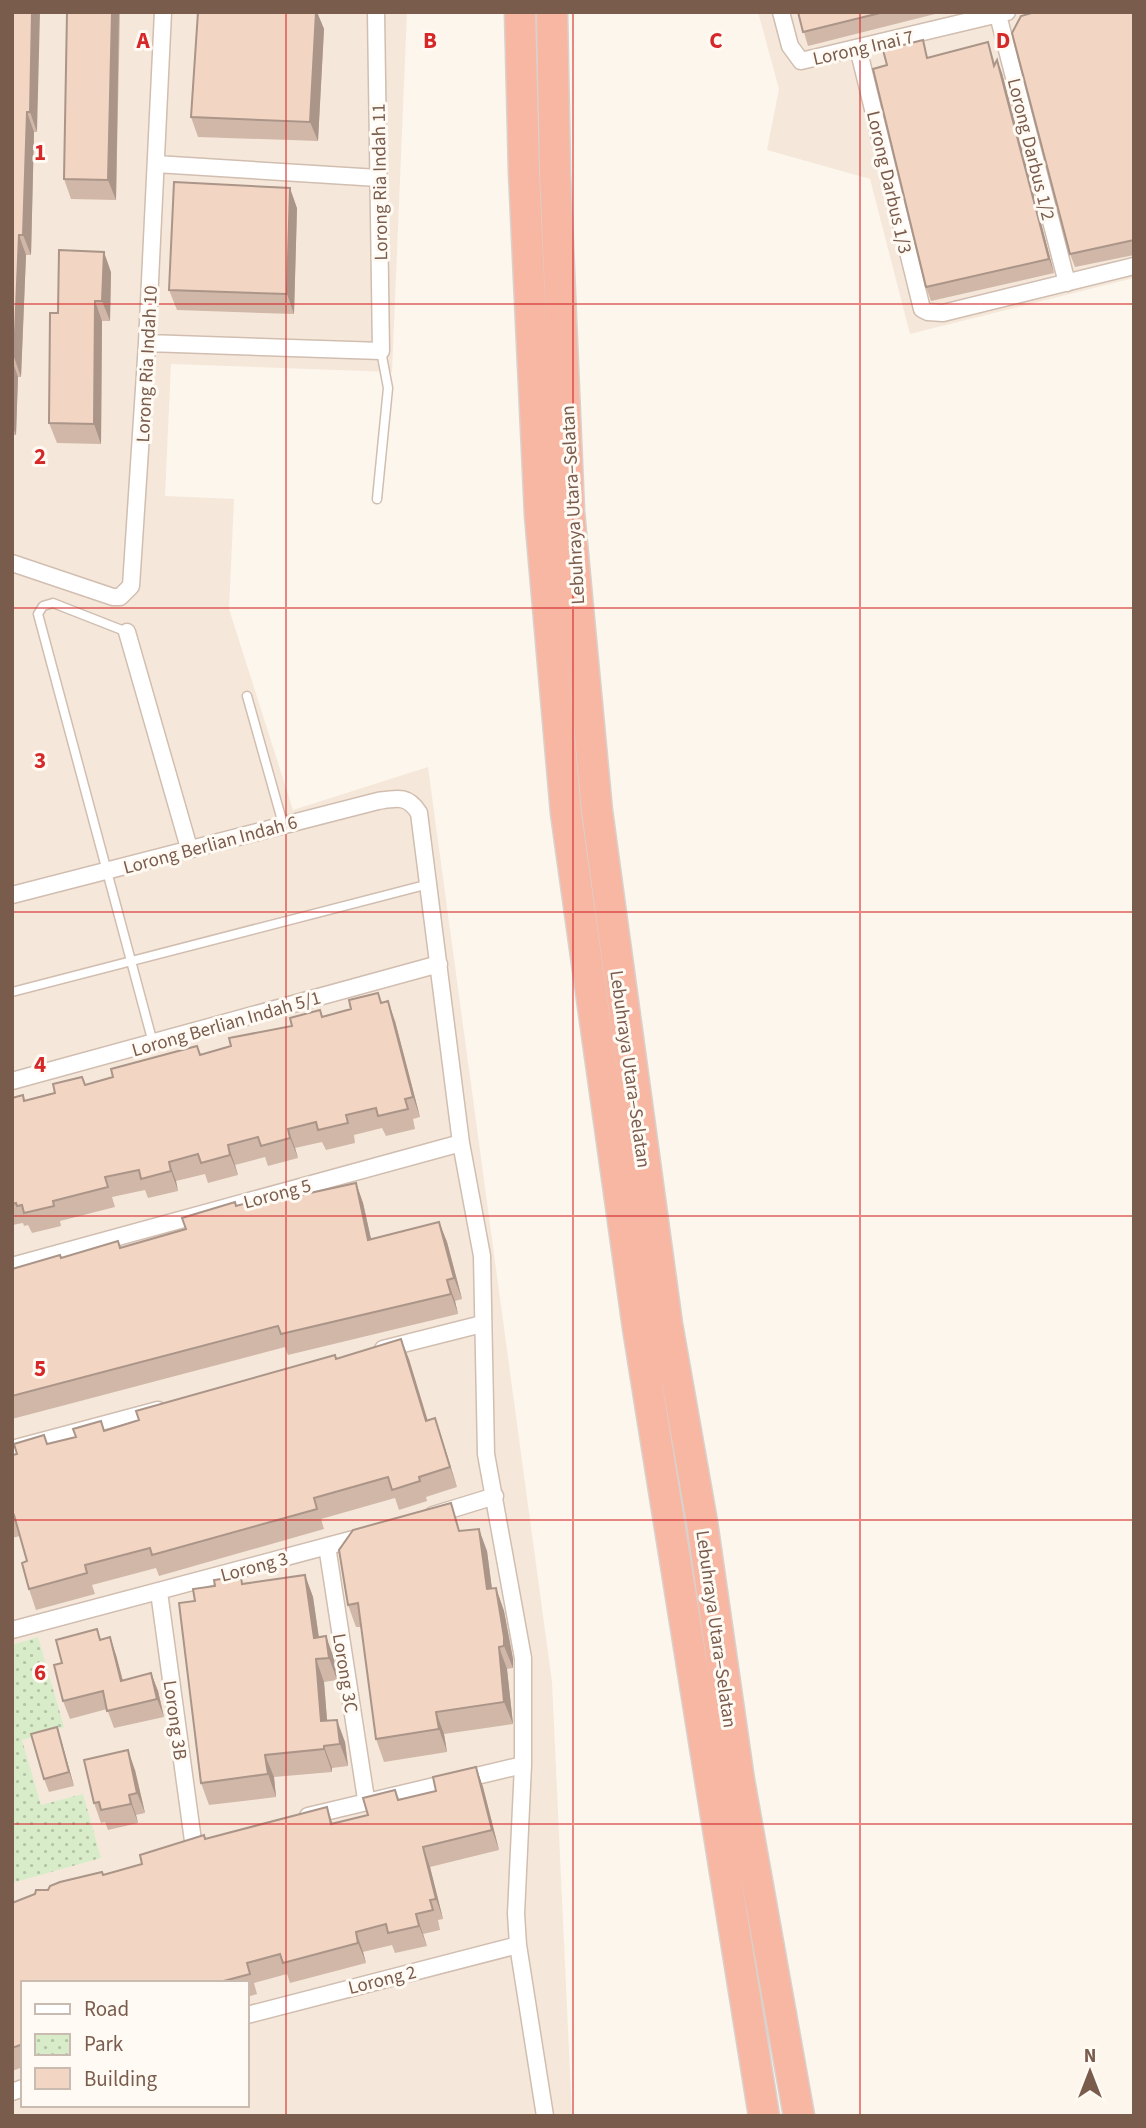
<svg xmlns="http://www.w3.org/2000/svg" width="1146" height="2128" viewBox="0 0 1146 2128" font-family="'Source Sans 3',sans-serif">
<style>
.residential{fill:#f5e8da;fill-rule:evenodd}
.park{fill:url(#park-dots)}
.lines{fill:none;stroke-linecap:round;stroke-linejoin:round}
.service-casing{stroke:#d1beb0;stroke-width:11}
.minor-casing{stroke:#d1beb0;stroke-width:19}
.motorway-casing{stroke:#dad1cd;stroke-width:33}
.service{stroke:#fff;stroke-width:8}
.minor{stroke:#fff;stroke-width:16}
.motorway{stroke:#f7b7a3;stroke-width:30}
.wall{fill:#d1b7a8}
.shaded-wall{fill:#aa9588}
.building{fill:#f3d5c3;stroke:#aa9588;stroke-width:2}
.grid{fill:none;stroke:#d62828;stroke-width:2;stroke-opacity:0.55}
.labels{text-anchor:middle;stroke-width:6;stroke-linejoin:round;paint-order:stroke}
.street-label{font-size:19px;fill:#7a5c4d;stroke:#fffaf3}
.grid-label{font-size:23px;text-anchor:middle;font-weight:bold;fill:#d62828;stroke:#fffaf3;stroke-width:6;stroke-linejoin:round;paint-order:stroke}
</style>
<defs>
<pattern id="park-dots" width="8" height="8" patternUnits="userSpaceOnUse" patternTransform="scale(1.75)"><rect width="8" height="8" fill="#d8ecc9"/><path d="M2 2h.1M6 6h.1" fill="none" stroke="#b4c2a5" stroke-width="1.8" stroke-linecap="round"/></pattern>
</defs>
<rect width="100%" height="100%" fill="#fdf6ec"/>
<path class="residential" d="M12,12H407L392,372L171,364L165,496L234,499L229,609L293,810L428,767L552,1682L572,2116H12ZM23,1983H247V2105H23Z
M758,12H1134V278L910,334L870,179L767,150L779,89Z"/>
<path class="park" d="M38,1637L64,1727L22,1740L41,1805L83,1794L101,1858L12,1883V1645Z"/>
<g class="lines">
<g class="service-casing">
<path id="service" d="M377,499L388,388L381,351
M127,632L53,603L43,606L38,614L153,1043
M247,696L283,824
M12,992L429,884"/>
</g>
<g class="minor-casing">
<path id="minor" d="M781,12L790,46L801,61L1007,12
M998,15L1067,283
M858,48L922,309L928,312L943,313L1134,266
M156,164L378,178
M147,343L381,351L376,12
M12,563L113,597H120L131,586L147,343L163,12
M127,632L189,848
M12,895L378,801C397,798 408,795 419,813L461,1143L482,1256L486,1454L523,1658V1765L516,1914L518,1945L545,2116
M12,1081L439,964
M12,1266L461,1143
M383,1349L482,1324
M12,1449L158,1410
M433,1515L495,1496
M327,1546L366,1799
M159,1592L194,1848
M12,1630L365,1536
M308,1816L523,1765
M247,2015L518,1945
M12,2092L23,2088"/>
</g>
<g class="motorway-casing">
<path id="motorway" d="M520,12L524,172L540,515L566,813L638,1328L764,2116
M552,12L555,173L569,512L597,811L667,1324L702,1522L739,1780L799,2116"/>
</g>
<use href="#service" class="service"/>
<use href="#minor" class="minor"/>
<use href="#motorway" class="motorway"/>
</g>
<path class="wall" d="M12,12L37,132H34L31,255H26L21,377H18L16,435H13L12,462Z
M67,12H123L120,13L116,200L71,199L64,179Z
M198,12H317L324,29L318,141L198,137L191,117Z
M798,12H943L808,46Z
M1134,12V255L1075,267L1070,254Z
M988,42L995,64L1002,73L1054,273L931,301L926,287L929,57Z
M297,208L294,314L177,310L169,290Z
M111,272L110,321H102L101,444L57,443L49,423L58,313Z
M382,1003L395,1021L420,1117L413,1119L415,1129L386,1136L382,1128L354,1135L355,1143L326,1150L322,1142L295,1148L298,1158L268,1166L265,1157L235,1165L238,1175L208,1183L205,1174L176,1181L178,1191L148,1198L145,1190L112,1197L115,1207L60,1221L61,1226L32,1233L28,1225L24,1226L23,1223L12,1225V1098L23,1095L25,1100L231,1046L322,1017Z
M356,1183L363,1203L371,1239L439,1222L447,1242L462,1299L455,1301L458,1314L288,1355L285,1347L12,1419V1269L62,1258L120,1248L186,1229L236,1206L296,1196Z
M401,1339L427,1420L442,1439L457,1487L426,1497L427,1501L399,1510L395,1498L321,1519L324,1529L159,1576L156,1568L92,1585L95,1594L36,1610L29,1589L27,1561L20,1536L12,1538V1455L48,1444L139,1420Z
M460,1531L487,1551L492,1589L496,1588L504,1611L513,1659V1668L507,1669L513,1724L444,1734L447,1752L384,1762L376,1739L361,1627H356L348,1605Z
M305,1575L313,1597L319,1637L326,1636L334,1659L337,1680L324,1682L327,1721L345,1742L348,1766L332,1768V1772L274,1777L276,1797L209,1805L201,1783L195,1601L244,1583Z
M101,1639L116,1655L123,1680L151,1673L158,1691L164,1717L114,1728L107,1709L70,1719L63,1701L62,1663Z
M61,1740L74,1786L49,1792L44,1779Z
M476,1767L483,1787L499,1850L430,1867L443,1919L438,1920L440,1930L423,1934L427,1946L395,1953L392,1945L363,1952L366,1963L290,1983L287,1974L254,1983L257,1994L247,1997V1983H23V2067L12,2071V1903L48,1890L142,1864L206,1839L327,1807L333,1824L368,1815L395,1790L399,1799L436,1791Z
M135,1770L145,1813L136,1815L138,1823L108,1830L105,1822L101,1823L94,1803Z"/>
<path class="shaded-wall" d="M32,12H40L37,132L30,112Z
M112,12H119L116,200L108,180Z
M316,12H317L324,29L318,141L310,122Z
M997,60L1002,73L1054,273L1049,259Z
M27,112L34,132L31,255L23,235Z
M290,188L297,208L294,314L287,294Z
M19,235L26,255L21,377L14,357Z
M104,252L111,272L110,321L102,301Z
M95,301L102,321L101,444L94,424Z
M12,360L18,377L16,435L12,424Z
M388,1001L395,1021L420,1117L413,1097Z
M288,1129L295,1148L298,1158L290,1138Z
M228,1145L235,1165L238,1175L230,1155Z
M169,1162L176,1181L178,1191L171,1171Z
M356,1183L363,1203L376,1261L368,1240Z
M439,1222L447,1242L462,1299L454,1278Z
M447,1280L455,1301L458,1314L451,1294Z
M401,1339L409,1359L434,1441L426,1421Z
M435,1418L442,1439L457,1487L450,1467Z
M479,1529L487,1551L495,1612L487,1589Z
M305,1575L313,1597L322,1660L314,1638Z
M496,1588L504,1611L513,1659V1668L504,1646Z
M326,1636L334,1659L337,1680L329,1658Z
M110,1637L116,1655L127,1698L121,1681Z
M499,1647L507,1669L513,1724L504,1702Z
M316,1659L324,1682L329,1744L321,1721Z
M151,1673L158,1691L164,1717L157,1699Z
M436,1712L444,1734L447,1752L439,1729Z
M337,1720L345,1742L348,1766L340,1744Z
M57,1727L61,1740L74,1786L69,1772Z
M324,1746L332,1768V1772L324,1749Z
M128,1750L135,1770L145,1813L137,1793Z
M265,1755L274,1777L276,1797L268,1774Z
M476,1767L483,1787L499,1850L492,1830Z
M129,1795L136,1815L138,1823L131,1804Z
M423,1847L430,1867L443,1919L436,1899Z
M416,1914L423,1934L427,1946L419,1926Z
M356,1932L363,1952L366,1963L358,1943Z"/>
<path class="building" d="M12,12H32L30,112H27L23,235H19L14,357H12Z
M67,12H112L108,180L64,179Z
M198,12H316L310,122L191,117Z
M798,12H884L803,32Z
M1035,12H1134V240L1070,254L1012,33L1021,16Z
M923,40L927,58L988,42L994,66L997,60L1049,259L926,287L873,69L887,65L883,50Z
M174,182L290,188L287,294L169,290Z
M59,250L104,252L102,301H95L94,424L49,423L50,313H58Z
M378,993L381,1003L388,1001L413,1097L405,1099L408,1109L378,1116L376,1108L346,1115L348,1123L318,1130L316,1122L288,1129L290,1138L261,1146L258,1137L228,1145L230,1155L201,1163L198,1154L169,1162L171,1171L141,1179L139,1170L105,1177L108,1187L53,1201L54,1206L24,1213L22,1205L17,1206L16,1203L12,1204V1098L23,1095L24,1101L55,1093L53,1084L82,1077L85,1085L113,1077L111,1069L197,1046L200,1055L231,1046L229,1038L292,1026L290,1018L320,1010L322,1017L351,1009L349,1000Z
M356,1183L368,1240L439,1222L454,1278L447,1280L451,1294L281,1334L278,1326L12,1396V1269L60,1255L61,1258L118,1241L120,1248L186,1229L182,1218L235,1202L236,1206L294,1190L296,1196Z
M401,1339L426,1421L435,1418L450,1467L419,1477L420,1481L392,1490L388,1477L314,1498L317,1509L152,1555L150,1548L85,1565L87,1573L29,1589L22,1563L27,1561L14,1515L12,1516V1455L17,1454L14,1444L44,1435L47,1444L76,1437L73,1429L101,1421L104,1431L139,1420L136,1411L335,1355L336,1359Z
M451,1503L459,1531L479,1529L487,1589L496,1588L504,1637V1646L499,1647L504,1702L436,1712L439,1729L376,1739L358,1603L348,1605L339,1550L353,1530Z
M305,1575L314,1638L326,1636L329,1658L316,1659L321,1721L337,1720L340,1744L324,1746V1749L265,1755L268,1774L201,1783L179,1603L195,1601L193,1589L215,1586L214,1580L241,1576L242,1584Z
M97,1629L100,1640L110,1637L121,1681L151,1673L157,1699L107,1711L103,1691L63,1701L54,1665L62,1663L56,1640Z
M57,1727L69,1772L44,1779L31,1734Z
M128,1750L137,1793L129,1795L131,1804L101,1810L99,1802L94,1803L84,1760Z
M476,1767L492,1830L423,1847L436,1899L430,1900L433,1910L416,1914L419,1926L388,1933L386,1924L356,1932L358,1943L283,1963L280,1954L247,1963L250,1974L216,1983H23V2044L12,2048V1903L35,1894L36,1890H48L50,1886L60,1882L102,1872L103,1875L142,1864L140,1855L204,1835L205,1839L327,1807L331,1824L368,1815L363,1798L395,1790L398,1800L436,1791L433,1777Z"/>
<path class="grid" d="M286,12V2116M573,12V2116M860,12V2116M12,304H1134M12,608H1134M12,912H1134M12,1216H1134M12,1520H1134M12,1824H1134"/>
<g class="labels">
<g class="street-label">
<text transform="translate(863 47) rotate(-13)" y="7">Lorong Inai 7</text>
<text transform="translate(1032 149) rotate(76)" y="7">Lorong Darbus 1/2</text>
<text transform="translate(379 182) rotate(-91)" y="7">Lorong Ria Indah 11</text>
<text transform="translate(890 182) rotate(77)" y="7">Lorong Darbus 1/3</text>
<text transform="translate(146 364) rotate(-87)" y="7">Lorong Ria Indah 10</text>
<text transform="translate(572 505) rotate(-93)" y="7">Lebuhraya Utara–Selatan</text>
<text transform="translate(210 844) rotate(-15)" y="7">Lorong Berlian Indah 6</text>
<text transform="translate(226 1023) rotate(-16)" y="7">Lorong Berlian Indah 5/1</text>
<text transform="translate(631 1069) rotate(82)" y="7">Lebuhraya Utara–Selatan</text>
<text transform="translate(277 1193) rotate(-15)" y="7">Lorong 5</text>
<text transform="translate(254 1566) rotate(-15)" y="7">Lorong 3</text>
<text transform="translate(717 1629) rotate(82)" y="7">Lebuhraya Utara–Selatan</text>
<text transform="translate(346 1673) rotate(81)" y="7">Lorong 3C</text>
<text transform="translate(176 1720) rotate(82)" y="7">Lorong 3B</text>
<text transform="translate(382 1979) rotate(-14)" y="7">Lorong 2</text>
</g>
</g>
<g class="grid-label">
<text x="143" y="48">A</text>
<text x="430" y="48">B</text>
<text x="716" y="48">C</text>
<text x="1003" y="48">D</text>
<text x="40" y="160">1</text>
<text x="40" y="464">2</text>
<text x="40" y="768">3</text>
<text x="40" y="1072">4</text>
<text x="40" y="1376">5</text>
<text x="40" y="1680">6</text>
</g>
<rect width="1146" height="2128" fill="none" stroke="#7a5c4d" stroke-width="28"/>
<rect x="21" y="1981" width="228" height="126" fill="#fffaf3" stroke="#cabbb1" stroke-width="2"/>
<rect x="35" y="2004" width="35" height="10" fill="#ffffff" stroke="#cabbb1" stroke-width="2"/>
<text x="84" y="2016" font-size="21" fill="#7a5c4d">Road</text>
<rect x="35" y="2034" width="35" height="21" fill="url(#park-dots)" stroke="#cabbb1" stroke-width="2"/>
<text x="84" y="2051" font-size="21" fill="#7a5c4d">Park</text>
<rect x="35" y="2068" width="35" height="21" fill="#f3d5c3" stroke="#cabbb1" stroke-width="2"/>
<text x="84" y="2086" font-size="21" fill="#7a5c4d">Building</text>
<g transform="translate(1090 2072)" stroke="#fffaf3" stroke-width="5" paint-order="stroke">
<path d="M0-5L12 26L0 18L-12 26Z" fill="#7a5c4d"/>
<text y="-10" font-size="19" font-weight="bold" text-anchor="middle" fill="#7a5c4d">N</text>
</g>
</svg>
